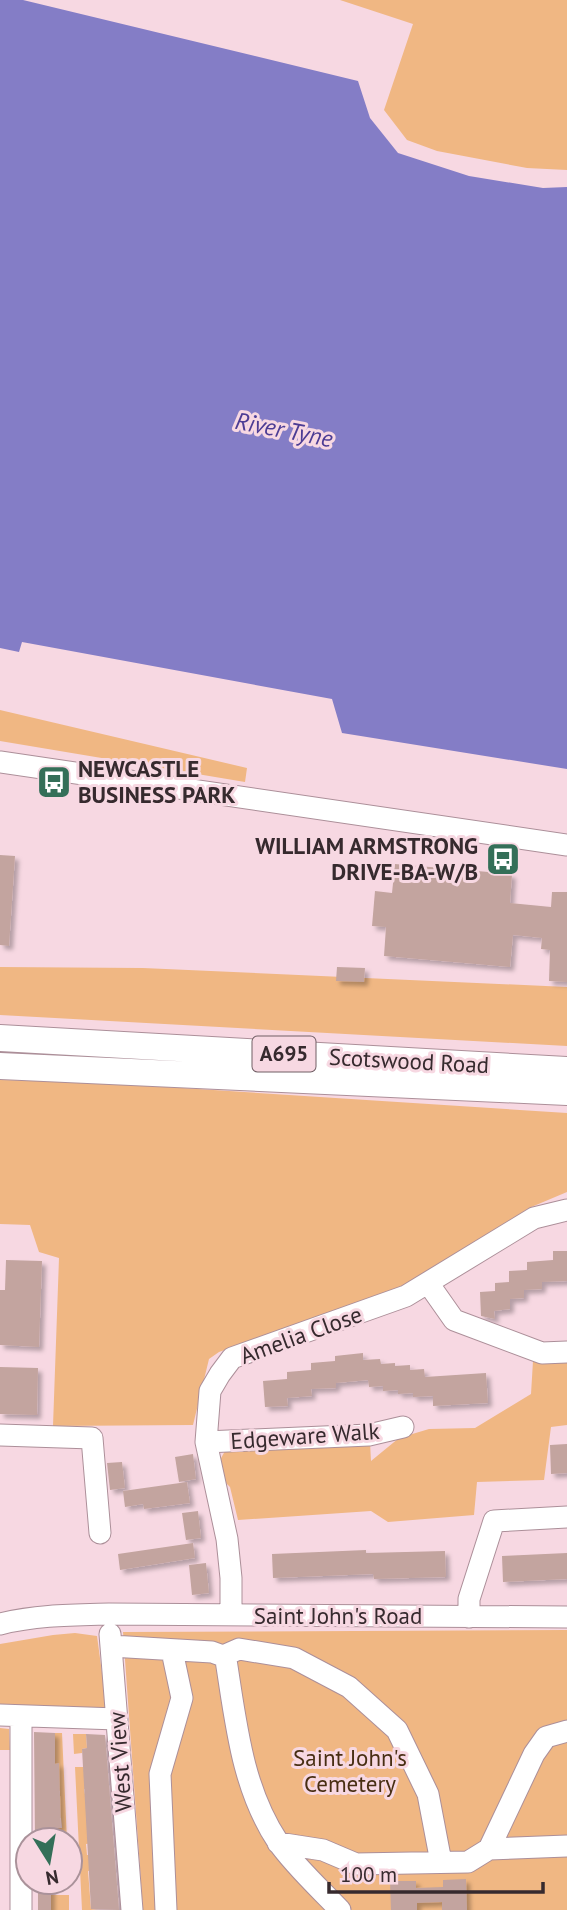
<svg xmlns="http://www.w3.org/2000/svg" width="567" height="1910" viewBox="0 0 567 1910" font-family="'PT Sans',sans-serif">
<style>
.green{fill:#f0b783}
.water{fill:#847dc6}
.building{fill:#c3a49f;filter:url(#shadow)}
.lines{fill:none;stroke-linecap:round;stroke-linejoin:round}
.minor-casing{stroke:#ac8f99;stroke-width:23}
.major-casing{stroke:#ac8f99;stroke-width:28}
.minor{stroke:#fff;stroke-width:21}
.major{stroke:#fff;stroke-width:26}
.labels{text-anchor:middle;stroke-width:6;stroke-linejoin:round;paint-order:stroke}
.shield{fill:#f7d8e2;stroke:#705e64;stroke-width:2}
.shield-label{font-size:21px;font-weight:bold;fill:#362a2e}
.poi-label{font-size:23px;font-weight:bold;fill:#362a2e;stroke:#f7d8e2;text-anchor:start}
.street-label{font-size:23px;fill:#362a2e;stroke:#f7d8e2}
.park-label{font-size:23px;fill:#482e13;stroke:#f7d8e2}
.water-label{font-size:24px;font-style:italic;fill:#4c3c94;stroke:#f7d8e2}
</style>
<defs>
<filter id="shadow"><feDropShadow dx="4" dy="4" stdDeviation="2" flood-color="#0004"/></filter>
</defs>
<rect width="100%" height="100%" fill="#f7d8e2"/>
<path class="green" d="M340,0H567V170L527,168L437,151L407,140L384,110L413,24Z
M0,710L247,768L245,782L0,741Z
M0,967L143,968L567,987V1046L0,1015Z
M0,1080L74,1081L567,1113V1192L529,1208L419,1280L219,1352L209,1359L193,1425L53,1426L59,1258L39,1252L30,1225L0,1224Z
M567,1359V1425L551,1427L544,1480L477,1482L474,1515L388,1522L371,1511L238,1520L230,1487L221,1478L220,1460L225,1451L370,1442L371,1461L399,1438L429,1429L475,1428L531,1394L533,1361Z
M567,1630V1910H143L123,1632Z
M75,1633L97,1636L107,1710H41L0,1704V1644L53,1635Z
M0,1728L9,1729L10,1750H0Z
M55,1733H62L67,1840H55V1828H62L61,1818H55L54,1801H60V1791H54L59,1774V1764H53Z
M73,1734H86L87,1748L82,1749V1753L74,1754Z
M75,1767H83L90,1789H84L94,1843L86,1844L87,1855H94L95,1870L88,1871L91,1909L98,1910H82Z
M51,1895H69V1910H51Z"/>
<path class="water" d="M0,0H23L358,81L370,118L398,153L469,176L543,188L567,187V769L342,733L332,699L22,642L19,652L0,648Z"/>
<path class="building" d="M0,855L15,856L9,946L0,945Z
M395,864L512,874L510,903L551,907L552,892H567V982L549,981L550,950L541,949L542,938L513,935L510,967L384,956L386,927L372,926L375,891L392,893Z
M337,967L365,968L364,982L336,981Z
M553,1251H567V1281L542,1282V1289L524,1290V1298L510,1299V1309L494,1311L495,1319L481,1316L480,1292L495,1291V1283L509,1282V1271L527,1270V1262L553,1260Z
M6,1260L42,1261L39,1347L0,1345V1290H5Z
M363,1353V1360L380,1359L381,1364L395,1363V1366L410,1365V1370L424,1369L425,1377L486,1373L488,1403L433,1406V1396L413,1397V1393L398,1394V1390L383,1391V1386L369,1387L368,1380L336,1383V1388L311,1389L312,1396L287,1398L288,1406L265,1407L263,1381L287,1379V1372L311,1370V1363L335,1361V1356Z
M0,1367L38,1368L37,1415L0,1414Z
M567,1444V1473L551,1474L550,1445Z
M193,1454L196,1479L179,1482L175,1457Z
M122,1462L125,1488L110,1490L107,1463Z
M187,1482L190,1503L144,1509L143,1504L125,1507L123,1491Z
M198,1511L201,1538L186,1540L182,1513Z
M193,1543L195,1558L120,1570L118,1554Z
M366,1550V1553L445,1551L446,1577L374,1579L373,1574L273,1578L272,1554Z
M567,1553V1579L503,1582L502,1556Z
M206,1563L209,1593L192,1595L189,1565Z
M34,1732L55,1733V1764L59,1763L61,1828H55V1840H35Z
M86,1734L105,1735L119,1910L91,1909L82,1749L87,1748Z
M466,1879L467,1910H442V1902L417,1903V1910H391L390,1881H416V1888L443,1887V1880Z
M38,1882H51V1910H38Z"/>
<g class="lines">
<g class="minor-casing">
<path id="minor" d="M0,762L567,845
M428,1283L454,1320L542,1353L567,1352
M0,1435L92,1438L100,1533
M206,1442L369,1435L403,1427
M231,1615V1578L227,1539L206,1442L210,1391L220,1374L232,1358L406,1296L534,1218L567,1210
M469,1617V1599L494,1521L567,1517
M0,1624C36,1615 72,1615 109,1614L567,1617
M110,1634L132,1910
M111,1646L212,1652L223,1656L226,1660C236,1723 242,1788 278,1842C294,1865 320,1889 340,1910
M223,1656L239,1649L294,1658L349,1687L397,1730L428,1794L441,1862
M0,1715L117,1719
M278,1843L323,1850L356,1864L468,1862L489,1849L567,1846
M489,1849L534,1754L546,1737L567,1731
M21,1910V1716
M166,1910L160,1774L182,1698L172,1651"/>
</g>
<g class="major-casing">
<path id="major" d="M0,1038L567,1070
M0,1066L567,1092"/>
</g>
<use href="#minor" class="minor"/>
<use href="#major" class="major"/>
</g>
<defs>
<g id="bus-square" transform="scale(1.75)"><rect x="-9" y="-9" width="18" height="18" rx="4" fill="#346f58" stroke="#f7d8e2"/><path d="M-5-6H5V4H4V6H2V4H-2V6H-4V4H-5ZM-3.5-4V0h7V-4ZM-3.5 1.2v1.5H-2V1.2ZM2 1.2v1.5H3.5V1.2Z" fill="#fff"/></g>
</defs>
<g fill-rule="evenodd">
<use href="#bus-square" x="54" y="782"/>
<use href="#bus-square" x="503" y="859"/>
</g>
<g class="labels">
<rect class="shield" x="252.5" y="1036.5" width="63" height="35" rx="5"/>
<g class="shield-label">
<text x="284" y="1061">A695</text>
</g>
<g class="poi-label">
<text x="78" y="777">NEWCASTLE<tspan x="78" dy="26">BUSINESS PARK</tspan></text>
<text x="478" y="854" text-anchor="end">WILLIAM ARMSTRONG<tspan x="478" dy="26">DRIVE-BA-W/B</tspan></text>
</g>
<g class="street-label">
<text transform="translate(409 1061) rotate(3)" y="8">Scotswood Road</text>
<text transform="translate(301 1335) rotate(-20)" y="8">Amelia Close</text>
<text transform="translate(305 1436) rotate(-4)" y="8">Edgeware Walk</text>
<text x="338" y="1624">Saint John's Road</text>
<text transform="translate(120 1762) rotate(-94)" y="8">West View</text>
</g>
<g class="park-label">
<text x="350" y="1766">Saint John's<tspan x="350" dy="26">Cemetery</tspan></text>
</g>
<g class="water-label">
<text transform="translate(284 430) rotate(11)" y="8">River Tyne</text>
</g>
</g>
<g transform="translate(49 1861) rotate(169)"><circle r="33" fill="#f7d8e2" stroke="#aa929a" stroke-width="2"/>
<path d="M0-5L12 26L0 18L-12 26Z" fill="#346f58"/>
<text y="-10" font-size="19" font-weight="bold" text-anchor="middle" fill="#362a2e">N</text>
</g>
<path d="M329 1882v10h214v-10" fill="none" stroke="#362a2e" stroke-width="3.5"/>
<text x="340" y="1882" font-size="21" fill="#362a2e" stroke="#f7d8e2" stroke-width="5" paint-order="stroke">100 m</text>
</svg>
